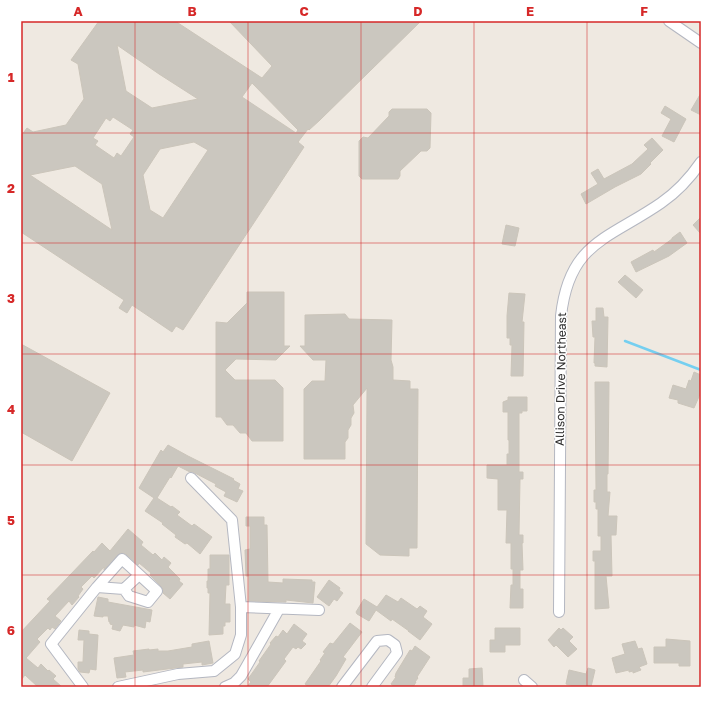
<svg xmlns="http://www.w3.org/2000/svg" width="722" height="708" viewBox="0 0 722 708" font-family="'Golos Text',sans-serif">
<style>
.lines{fill:none;stroke-linecap:round;stroke-linejoin:round}
.stream{stroke:#75cff0;stroke-width:2.5}
.building{fill:#cbc7bf;stroke:#cbc5ba;fill-rule:evenodd}
.minor-casing{stroke:#b4b7c1;stroke-width:12}
.minor{stroke:#fff;stroke-width:10}
.grid{fill:none;stroke:#d62828;stroke-width:1;stroke-opacity:0.55}
.labels{text-anchor:middle;stroke-width:3;stroke-linejoin:round;paint-order:stroke}
.street-label{font-size:12px;fill:#2e2e2e;stroke:#fff}
.neatline{fill:none;stroke:#d62828;stroke-width:1.5}
.grid-label{font-size:13px;text-anchor:middle;font-weight:bold;fill:#d62828}
</style>
<rect width="100%" height="100%" fill="#efe9e1"/>
<g class="lines">
<path class="stream" d="M625,341L701,370"/>
</g>
<path class="building" d="M99,21H175L262,78L272,66L229,21H421L320,120L309,130L308,129L298,142L304,147L183,330L176,326L172,332L132,305L127,313L119,308L124,300L21,232V136L27,128L33,132L66,125L84,99L78,64L71,60ZM117,45L159,74L198,99L152,108L126,91ZM252,83L298,130L296,133L242,97ZM113,117L133,130L130,134L134,137L121,156L117,153L114,158L95,145L98,141L93,138L106,118L110,121ZM194,142L208,150L163,218L150,210L143,175L160,149ZM75,166L102,184L112,230L30,175Z
M701,93V115L691,110Z
M665,106L686,119L674,142L662,136L671,119L661,113Z
M392,109H427L431,113L430,148L427,151H421L400,171V176L398,179H362L359,176V141L363,137L368,138L389,116V112Z
M652,138L663,150L650,163L651,164L641,174L615,187L586,204L581,194L598,184L591,173L598,169L604,179L632,164L648,149L644,145Z
M701,217V234L693,225Z
M506,225L519,228L515,246L502,244Z
M680,232L687,243L669,256L636,272L631,262L653,250L654,252L672,239V238Z
M625,275L643,290L636,298L618,282Z
M247,292H284V346H290L276,360L236,359L225,370L235,380H275L283,388V441H252L246,433H240L233,425H227L221,417H216V322L227,323L247,303Z
M509,293L525,294L522,322H524L523,376H511L512,345H510V338H507V316Z
M596,308H603L604,317H608L607,367L595,366V363H594L595,337H593L592,321H596Z
M345,314L349,319L392,320L391,360L393,367V380L410,381V389H418L417,548H409V556L380,555L366,544L367,388L353,405L354,413L351,418V425L348,430V438L345,442V459H304V389L312,381H325L326,360H313L300,346H305V315Z
M21,344L110,393L72,461L21,432Z
M694,372L701,375V392L694,408L678,403V400L669,398L673,385L686,389L689,380L691,381Z
M595,382H609L608,474H607V492H610L608,516H617L616,535H611L612,576H606L609,608L595,609V561H593V551H601V536H598V509H596V502H594V490H596Z
M508,397H527V411H522V413H519V472H523V479H520L519,535H523V543H522L523,570H520V589H523V608H510L511,585H513V569H511V543H506L507,510H498V479L487,478V465H507V454H509V440H508V412H503V402L508,400Z
M168,445L188,456L234,479L233,480L240,484L238,489L243,491L237,502L224,496L226,492L215,486L216,484L193,472H190L178,466L171,478L170,477L157,498L171,507L172,506L180,512L177,515L192,526L194,524L212,537L200,554L187,543L185,544L175,537L176,535L162,524L163,523L145,511L154,498L139,488L161,450L163,452Z
M246,517H264V525H267L268,582L283,583V579L312,580V582H315L313,603L286,600V602L249,601V576H246L245,550L250,549V526H246Z
M128,529L143,542L141,545L153,555L155,553L162,560L164,557L171,563L168,567L180,579L179,581L183,584L170,599L163,593V589L161,586L150,575L151,573L139,563L138,565L126,554L120,553L104,570V567L94,578L92,576L81,587L83,589L78,596L79,597L72,605L69,601L55,616L61,621L55,629L52,627L50,630L48,628L37,639L40,642L26,658L38,668L41,664L48,671L49,670L56,676L53,679L62,687H38L25,675L21,680V632L50,601L47,599L93,551L94,552L102,543L110,551Z
M210,555H229V585H226L225,604H230V622H225V626H223V634L209,635L210,593H208V588H207V581H208V569H210Z
M329,580L340,588L339,590L343,593L337,601L334,599L329,606L317,597Z
M386,595L398,602L401,598L417,609L420,606L427,611L423,617L432,624L420,640L408,631H409L392,619L391,621L376,610L369,621L357,614L356,612L364,599L377,607Z
M98,597L108,599V602L152,610L150,622L146,621L145,628L134,625V627L123,625L120,631L112,629L113,625L110,624V622H109L108,616H103V617L94,616Z
M350,623L362,632L343,657L346,659L336,676L328,687H309L305,684L321,661L320,660L325,653L323,652L330,643L333,644Z
M294,624L307,634L302,641L306,644L301,649L298,647L296,649L293,647L284,659L286,661L267,687H247L251,682L248,679L260,662L259,661L271,644L270,643L276,636L278,637L283,630L287,634Z
M495,628H520V645H505V652H490V640H495Z
M559,628L561,630L563,628L573,637L569,641L577,649L568,657L556,645L554,647L548,640Z
M79,630L89,631V634L98,635L96,670L90,669L89,673L80,672L78,669V662H83L84,640H78Z
M666,639L690,641V666H679V663H654V647H666Z
M209,641L213,663L202,665V662L183,664V667L143,672V670L125,672L126,677L117,678L114,658L134,655L133,651L149,649V650L158,649V651H168L192,647V644Z
M635,641L638,649L642,648L647,664L639,667L641,670L633,673V671L629,672V670L616,673L612,658L625,654L622,644Z
M415,646L430,657L417,677L418,678L415,682H416L413,687H395L391,684L396,677H395L396,673L410,650L412,651Z
M482,668L483,687H463V678H469V669Z
M588,668L595,670L591,687H578L566,684L569,670L586,674Z"/>
<g class="lines">
<g class="minor-casing">
<path id="minor" d="M669,21L701,43
M124,589L139,575
M241,607L319,610
M559,612L561,316C569,242 609,239 661,203C677,192 690,178 701,162
M524,680L532,687
M83,687L51,644L97,587L122,559L157,591L148,602L129,596L124,589L97,587
M118,687L178,674L214,671L235,654L241,635V607L232,520L191,478
M225,687L234,683L241,676L279,609
M342,687L377,641L388,640L395,645L397,653L372,687"/>
</g>
<use href="#minor" class="minor"/>
</g>
<path class="grid" d="M135,21V687M248,21V687M361,21V687M474,21V687M587,21V687M21,133H701M21,243H701M21,354H701M21,465H701M21,575H701"/>
<g class="labels">
<g class="street-label">
<text transform="translate(561 379) rotate(-89)" y="4">Allison Drive Northeast</text>
</g>
</g>
<rect width="722" height="708" fill="none" stroke="#ffffff" stroke-width="44"/>
<rect x="22" y="22" width="678" height="664" class="neatline"/>
<g class="grid-label">
<text x="78" y="16">A</text>
<text x="192" y="16">B</text>
<text x="304" y="16">C</text>
<text x="418" y="16">D</text>
<text x="530" y="16">E</text>
<text x="644" y="16">F</text>
<text x="11" y="82">1</text>
<text x="11" y="193">2</text>
<text x="11" y="303">3</text>
<text x="11" y="414">4</text>
<text x="11" y="525">5</text>
<text x="11" y="635">6</text>
</g>
</svg>
